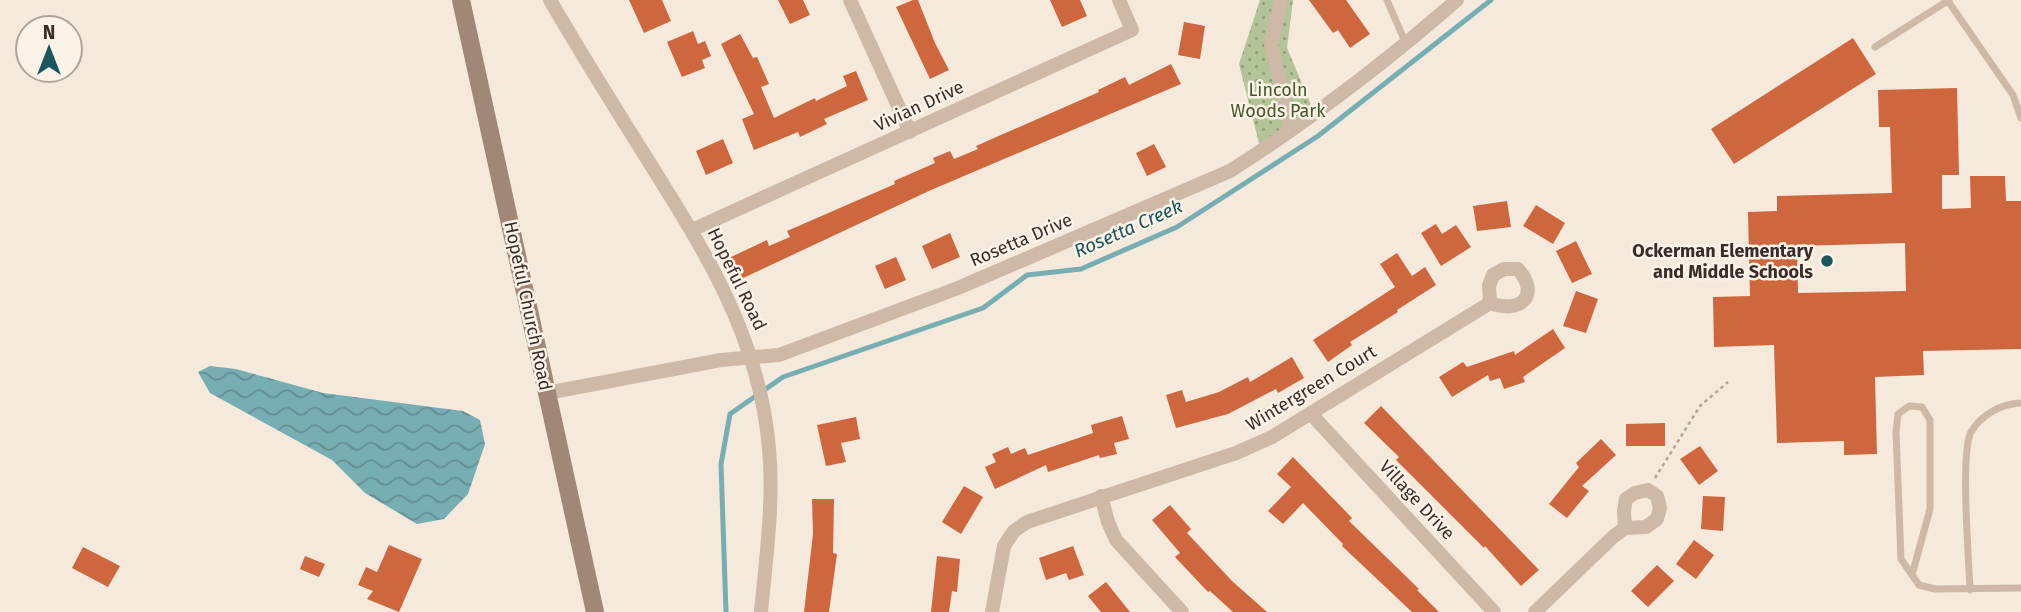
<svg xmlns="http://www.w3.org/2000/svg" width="2021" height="612" viewBox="0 0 2021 612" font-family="'Fira Sans',sans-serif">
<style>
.park{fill:url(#park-dots)}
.water{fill:url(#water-waves)}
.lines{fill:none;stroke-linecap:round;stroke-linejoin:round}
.stream{stroke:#77aeb3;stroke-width:5}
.building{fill:#ce663e;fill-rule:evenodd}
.path{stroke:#b9a390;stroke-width:2.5;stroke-dasharray:3.5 3.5;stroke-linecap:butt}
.service{stroke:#cdb9a6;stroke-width:7}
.minor{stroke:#cdb9a6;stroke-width:14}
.secondary{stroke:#a08777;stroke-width:18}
.poi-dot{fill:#1a565d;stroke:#fbf3e7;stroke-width:2.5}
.labels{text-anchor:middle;stroke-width:5;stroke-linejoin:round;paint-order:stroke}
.park-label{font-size:18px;fill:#455829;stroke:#fbf3e7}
.street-label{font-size:18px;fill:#382d27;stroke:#fbf3e7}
.poi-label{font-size:18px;font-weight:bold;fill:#382d27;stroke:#fbf3e7;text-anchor:end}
.water-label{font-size:19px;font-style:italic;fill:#1a565d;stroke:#fbf3e7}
</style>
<defs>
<pattern id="park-dots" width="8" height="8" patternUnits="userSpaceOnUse" patternTransform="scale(1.75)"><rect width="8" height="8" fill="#b4c499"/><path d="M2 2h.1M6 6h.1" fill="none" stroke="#93a07d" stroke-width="1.8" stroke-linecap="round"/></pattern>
<pattern id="water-waves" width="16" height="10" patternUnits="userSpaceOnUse" patternTransform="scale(1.75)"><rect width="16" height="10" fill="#77aeb3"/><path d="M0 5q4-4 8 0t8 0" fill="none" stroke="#638e92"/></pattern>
</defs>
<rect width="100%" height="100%" fill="#f4e9db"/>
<path class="park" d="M1260,0H1293L1287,48L1314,112L1261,151L1239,64Z"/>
<path class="water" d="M210,366L236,369L323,393L463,411L480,420L485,444L468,494L444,519L417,524L365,493L332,460L210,393L198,372Z"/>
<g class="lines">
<path class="stream" d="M726,612L721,464L730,414L783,377L983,308L1027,275L1081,269L1177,227L1318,136L1491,0"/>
</g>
<path class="building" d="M629,0H662L671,21L644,33Z
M778,0H803L810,15L790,24Z
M913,0H918L935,43L949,70L930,79L896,7Z
M1050,0H1080L1087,16L1062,27Z
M1309,0H1346L1370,34L1350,48L1338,30L1333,33Z
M1184,22L1205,26L1200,59L1178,55Z
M693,31L698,44L705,41L711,56L702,60L705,68L682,77L667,42Z
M740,34L753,58L757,57L769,84L761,87L774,118L815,98L816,101L847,86L843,76L856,71L868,100L824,119L827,124L800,137L798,132L754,150L742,119L754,114L721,44Z
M1853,38L1876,74L1734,164L1711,129Z
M1171,64L1181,84L931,190L741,279L731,257L767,240L769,246L790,237L787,231L895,184L894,181L935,163L933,158L950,151L954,159L978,149L976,146L1099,92L1098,90L1125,77L1129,85Z
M1957,88L1959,175H1942V209L1971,208L1970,176H2005L2006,201H2021V349L1923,351L1924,375L1875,377L1877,454L1844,455V441L1777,443L1774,345L1714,347L1713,297L1750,296L1748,212L1777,211V196L1892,193L1890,127H1879L1878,90ZM1905,243L1906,291L1798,293L1797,246Z
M723,139L733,163L706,175L696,151Z
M1154,144L1166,167L1147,176L1136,153Z
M1507,201L1511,227L1477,231L1473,206Z
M1536,205L1565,223L1553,244L1523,226Z
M1436,224L1442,234L1456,225L1471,247L1441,266L1421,233Z
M950,233L960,257L932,269L922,246Z
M1576,241L1592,274L1572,283L1556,251Z
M1397,253L1412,276L1425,267L1436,285L1397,310L1398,312L1350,342L1352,345L1328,362L1313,340L1395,287L1380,264Z
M896,257L906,280L885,289L875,266Z
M1576,291L1598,299L1586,333L1563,326Z
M1553,329L1565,348L1523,377L1525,382L1504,389L1500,378L1490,381L1488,375L1452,397L1439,377L1463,362L1467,367L1514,351L1515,355Z
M1292,357L1304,378L1278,393L1276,389L1228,414L1176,428L1166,395L1182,390L1186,402L1219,392L1248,377L1250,382Z
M1381,406L1539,570L1521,586L1485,546L1484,548L1396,460L1399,457L1364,423Z
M1122,416L1129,439L1114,443L1117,454L1100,458L1099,455L1048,472L1046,465L995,489L985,467L996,462L992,454L1008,447L1011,454L1025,448L1028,455L1093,433L1091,425Z
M856,417L860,439L841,443L846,462L826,466L817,425Z
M1665,423V446H1626V424Z
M1601,439L1616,455L1582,486L1589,491L1567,518L1549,504L1579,467L1576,463Z
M1700,446L1718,471L1699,485L1680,459Z
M1293,457L1352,518L1349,521L1419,589L1417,590L1439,612H1412L1342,546L1343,544L1303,503L1283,524L1268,511L1291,487L1277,474Z
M964,486L983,497L961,534L942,522Z
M1703,496L1725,497L1723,531L1701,529Z
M812,499H834L833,553L837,554L829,612H804L813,534Z
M1170,505L1191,529L1187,533L1232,581L1267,612H1233L1210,591L1208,592L1175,557L1180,553L1152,520Z
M1694,540L1714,555L1696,579L1676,564Z
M389,545L422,559L399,612L367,599L373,591L358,585L366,567L377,572Z
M1073,546L1084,575L1069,580L1066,573L1046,580L1039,558Z
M83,547L120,566L108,587L72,568Z
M305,556L325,564L319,577L300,569Z
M937,556L960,559L957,592L952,591L949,612H931Z
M1657,565L1674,581L1648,607L1631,591Z
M1106,582L1130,612H1101L1088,596Z"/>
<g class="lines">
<path class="path" d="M1655,478L1700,406L1728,382"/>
<path class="service" d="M1387,0L1406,44
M1948,1L2013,95L2021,118
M1875,47L1949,0
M1912,575L1930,509V420L1922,407L1909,406L1898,414L1896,432L1901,559L1919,585L1935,589L2021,588
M1970,590C1969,561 1960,452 1971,432C1982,414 2001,404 2021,403"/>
<path class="minor" d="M550,0C580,52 612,103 644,154C703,248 759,334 769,448C774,503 766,557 761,612
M850,0L910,132
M1281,0L1271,44L1291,129
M692,230L1132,30L1119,0
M547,393L721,360L779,355L958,288L1230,171C1310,120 1386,62 1457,0
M1311,414L1494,612
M1101,496L1108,522L1116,540L1182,612
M992,612L1004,546L1014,531L1027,522L1236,453L1272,437L1490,303C1520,314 1541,296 1518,269H1504L1493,275L1489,286L1490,303
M1535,612L1614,536L1625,528L1646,527L1657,519L1660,508L1657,496L1648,490L1635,493L1626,499L1624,511L1625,528"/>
<path class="secondary" d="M461,0L595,612"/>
</g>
<circle class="poi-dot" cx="1827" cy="261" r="7"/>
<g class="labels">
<g class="park-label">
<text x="1278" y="96">Lincoln<tspan x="1278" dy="21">Woods Park</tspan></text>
</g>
<g class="street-label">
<text transform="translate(919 106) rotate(-25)" y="6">Vivian Drive</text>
<text transform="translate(1021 240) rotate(-23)" y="6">Rosetta Drive</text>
<text transform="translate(737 279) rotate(64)" y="6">Hopeful Road</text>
<text transform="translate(528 306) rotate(78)" y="6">Hopeful Church Road</text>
<text transform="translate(1311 388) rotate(-31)" y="6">Wintergreen Court</text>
<text transform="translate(1417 500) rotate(47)" y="6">Village Drive</text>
</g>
<g class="poi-label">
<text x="1813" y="257">Ockerman Elementary<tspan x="1813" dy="21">and Middle Schools</tspan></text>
</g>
<g class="water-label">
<text transform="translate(1128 228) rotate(-24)" y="7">Rosetta Creek</text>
</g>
</g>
<g transform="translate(49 49)"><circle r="33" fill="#fbf3e7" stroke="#ada49a" stroke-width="2"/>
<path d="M0-5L12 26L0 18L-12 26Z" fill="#1a565d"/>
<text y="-10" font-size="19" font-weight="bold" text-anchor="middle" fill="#382d27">N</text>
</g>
</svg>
